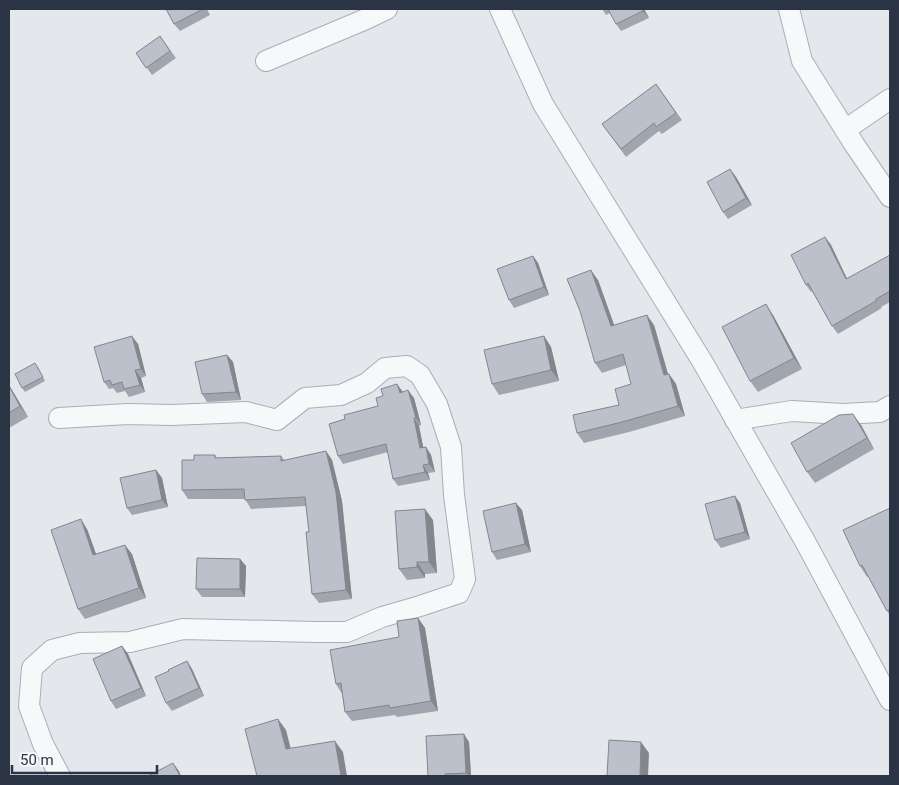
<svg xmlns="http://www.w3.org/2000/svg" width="899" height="785" viewBox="0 0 899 785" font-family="Roboto,sans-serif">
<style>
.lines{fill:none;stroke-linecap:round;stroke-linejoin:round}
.minor-casing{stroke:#a9aeb7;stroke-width:22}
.minor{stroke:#f7f8fa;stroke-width:20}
.wall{fill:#a1a5ae}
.shaded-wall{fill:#83868d}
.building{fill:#bbc0ca;stroke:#83868d}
</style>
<rect width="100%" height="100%" fill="#e4e7ec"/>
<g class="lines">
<g class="minor-casing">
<path id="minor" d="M500,9L543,104L702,361L806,543L890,700
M789,9L802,61L854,144L890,197
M266,61L366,19L387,9
M845,130L890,99
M59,418L128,414L171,415L246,412L277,420L305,398L341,395L367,383L385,368L407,366L420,375L437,404L451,447L454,495L465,579L459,593L420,606L382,617L347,632H316L183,629L130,642L80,643L52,650L32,668L29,706L43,744L60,776
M735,420L792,411L843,414L880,412L890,406"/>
</g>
<use href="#minor" class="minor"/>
</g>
<path class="wall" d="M166,9H207L210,15L180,31L174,24Z
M602,9H644L649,18L621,31L616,24L610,13L606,15Z
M160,36L176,58L152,75L136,53Z
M656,84L682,120L662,134L659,131L626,157L602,124Z
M730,169L736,177L752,205L728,219L723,212Z
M825,237L831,245L847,279L890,255V302L881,307L882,308L838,334L832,326L812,291L811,292L806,285Z
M533,256L538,263L549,295L514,308L509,300Z
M598,280L614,325H654L668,374H669L676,384L685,416L629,432L584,443L577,433L619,405L631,384L626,365L602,373L595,363Z
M773,315L802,369L758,392L750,381Z
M544,336L551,347L559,381L499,395L492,384Z
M138,344L146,376L141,378L145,392L129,397L125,391L117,393L113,388L109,389L104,382Z
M227,355L233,362L241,400L207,402L202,394Z
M38,367L45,381L25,392L22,388Z
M9,385L28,417L9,428Z
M402,392L414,398L421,425L419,426L423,447H426L431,455L435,472L428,473L430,480L398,486L393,479L388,452L343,464L338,456L345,419L378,406Z
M861,425L874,449L815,483L807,472Z
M326,451L332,460L342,501L352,599L319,603L312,594L309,532L306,506L251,509L245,499H188L182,490L194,460L215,455L217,458L281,456L285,461Z
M156,470L162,478L168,507L132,515L127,508Z
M740,503L750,539L721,548L715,540Z
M890,508V616L868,576L867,577L860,566Z
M522,510L531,552L497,560L492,552Z
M433,520L437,573L425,574V578L407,580L399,569Z
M87,529L96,554H132L146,598L85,619L78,609Z
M240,559L246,566L245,597H202L196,589Z
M418,618L425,628L438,711L397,717L395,715L352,721L345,712L342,694L336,684L399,637Z
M122,646L128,654L146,696L116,709L111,701Z
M187,661L192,669L204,696L172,711L166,703L169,671Z
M469,742L471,776H428Z"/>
<path class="shaded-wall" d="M642,9H644L649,18L643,11Z
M730,169L736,177L752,205L746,198Z
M825,237L831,245L851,287L846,279Z
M533,256L538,263L549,295L544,287Z
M591,270L598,280L618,336L611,326Z
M766,304L773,315L802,369L794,358Z
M647,315L654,325L671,385L664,375Z
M132,336L138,344L146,376L141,369Z
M544,336L551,347L559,381L551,370Z
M227,355L233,362L241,400L236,392Z
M135,370L141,378L145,392L140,385Z
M669,374L676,384L685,416L678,406Z
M397,384L403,392L400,393Z
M9,385L12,390L28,417L20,406L9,386Z
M408,390L414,398L421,425L416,418Z
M853,414L861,425L874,449L867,438Z
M414,418L419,426L425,456L420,448Z
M426,447L431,455L435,472L429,464Z
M326,451L332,460L342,501L352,599L346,590Z
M423,465L428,473L430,480L425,472Z
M156,470L162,478L168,507L162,500Z
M735,496L740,503L750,539L745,532Z
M516,503L522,510L531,552L525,544Z
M425,509L433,520L437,573L429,562Z
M81,519L87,529L100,565L93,555Z
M125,545L132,554L146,598L139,588Z
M240,559L246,566L245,597L240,589Z
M417,562L425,574V578L417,567Z
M418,618L425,628L438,711L431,701Z
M122,646L128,654L146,696L141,688Z
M187,661L192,669L204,696L199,688Z
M278,719L286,730L294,761L286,749Z
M464,734L469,742L471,776H469L466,773Z
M335,741L343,752L347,776H341Z
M641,742L649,753L648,776H640Z
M173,763L179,771L181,776H180Z"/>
<path class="building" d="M166,9H203L174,24Z
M608,9H642L643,11L616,24Z
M160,36L170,51L146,68L136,53Z
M656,84L676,113L656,127L654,123L621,149L602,124Z
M730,169L746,198L723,212L707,182Z
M825,237L846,279L890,255V291L876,299V301L832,326L808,283L806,285L791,255Z
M533,256L544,287L509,300L497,269Z
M591,270L611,326L647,315L664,375L669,374L678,406L622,422L577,433L573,415L619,405L615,389L631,384L623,354L595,363L580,311L567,279Z
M766,304L794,358L750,381L722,327Z
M132,336L141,369L135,370L140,385L124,389L122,382L112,385L110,380L104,382L94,347Z
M544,336L551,370L492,384L484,350Z
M227,355L236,392L202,394L195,362Z
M35,363L43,377L22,388L15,374Z
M397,384L400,393L408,390L416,418H414L420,448L426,447L429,464L423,465L425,472L393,479L386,444L338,456L329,424L345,419L344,415L378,406L376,398L383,396L381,389Z
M9,386L20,406L9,413Z
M853,414L867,438L807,472L791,443L839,415Z
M326,451L336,492L346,590L312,594L306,532H309L305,497L245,500L244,489L182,490V460H194V455H215V458L281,456V461Z
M156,470L162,500L127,508L120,478Z
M735,496L745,532L715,540L705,504Z
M516,503L525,544L492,552L483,511Z
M890,508V609L887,611L862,565L860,566L843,530Z
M425,509L429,562H417V567L399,569L395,511Z
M81,519L93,555L125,545L139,588L78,609L51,530Z
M197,558L240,559V589H196Z
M418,618L431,701L390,708L389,705L345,712L341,683L336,684L330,650L399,637L397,621Z
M122,646L141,688L111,701L93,659Z
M187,661L199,688L166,703L155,677L169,671L168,670Z
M278,719L286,749L335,741L341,776H257L245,729Z
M464,734L466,773L445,774L446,776H428L426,736Z
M609,740L641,742L640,776H607Z
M173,763L180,776H148Z"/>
<rect width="899" height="785" fill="none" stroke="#2b3445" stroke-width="20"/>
<path d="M12 765v8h145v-8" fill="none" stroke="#2b3445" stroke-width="2.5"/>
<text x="20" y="765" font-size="15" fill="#2b3445" stroke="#f4f6f9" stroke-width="4" paint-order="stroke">50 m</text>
</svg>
